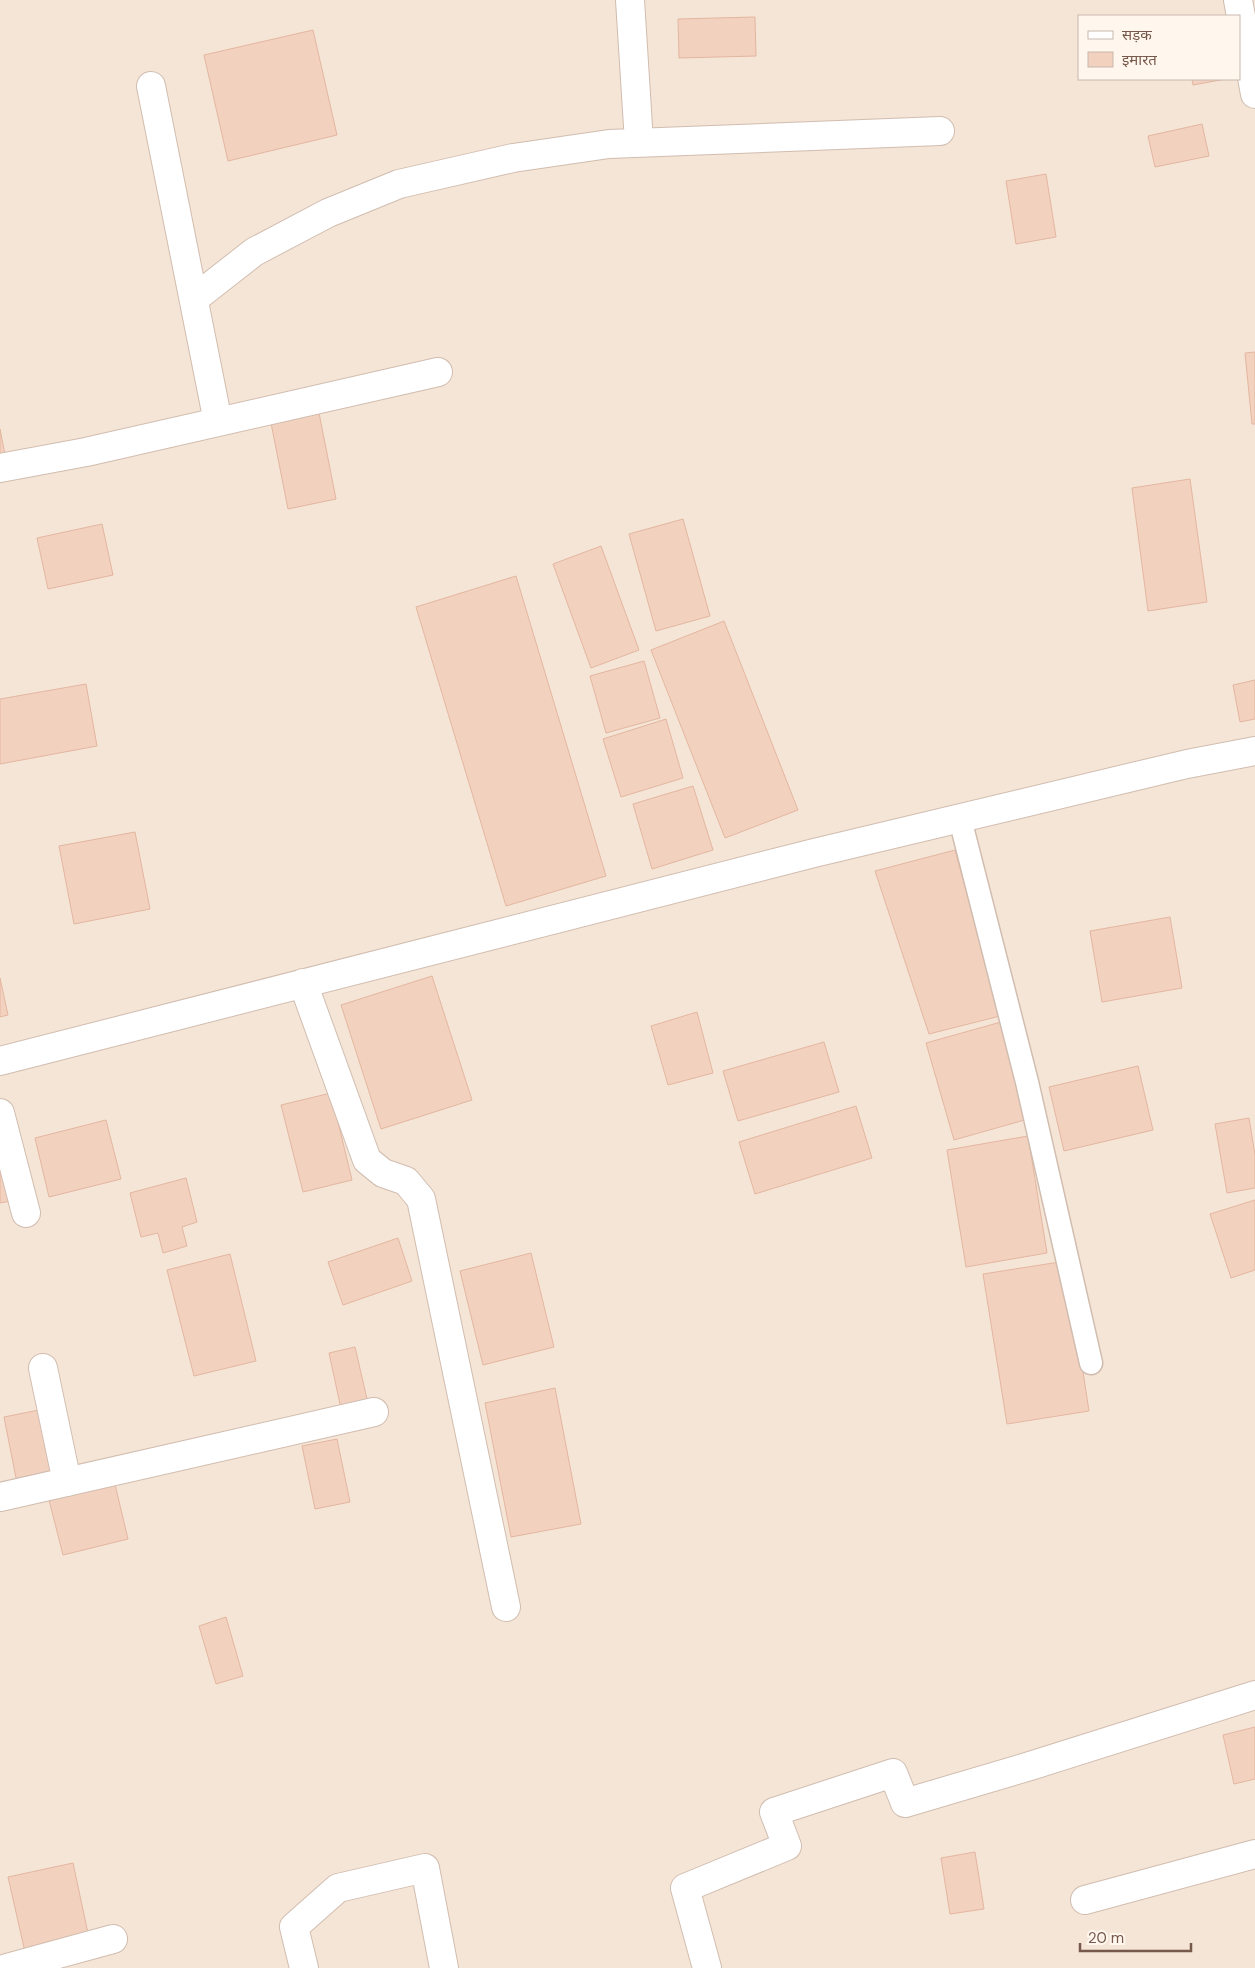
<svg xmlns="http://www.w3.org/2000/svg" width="1255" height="1968" viewBox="0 0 1255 1968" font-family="'DM Sans','Noto Sans Devanagari',sans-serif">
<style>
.residential{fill:#f4e5d6;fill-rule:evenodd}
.building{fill:#f2d1bf;stroke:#e4b6a0}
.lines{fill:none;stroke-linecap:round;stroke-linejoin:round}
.service-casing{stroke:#d1bdb0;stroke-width:25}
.minor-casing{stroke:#d1bdb0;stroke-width:30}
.service{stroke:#fff;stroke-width:22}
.minor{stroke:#fff;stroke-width:28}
</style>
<rect width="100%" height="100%" fill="#fcf3e8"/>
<path class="residential" d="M0,0H1255V1968H0ZM1079,16H1239V79H1079Z"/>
<path class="building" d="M755,17L756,56L679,58L678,19Z
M313,30L337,135L228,161L204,55Z
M1192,79H1226L1193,85Z
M1202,124L1209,156L1155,167L1148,136Z
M1046,174L1056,237L1016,244L1006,181Z
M1255,352V424H1252L1245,353Z
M319,413L336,499L288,509L271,423Z
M0,429L5,455L0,456Z
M1190,479L1207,602L1148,611L1132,488Z
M683,519L710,616L656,631L629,534Z
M102,524L113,575L48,589L37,538Z
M601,546L639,650L591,668L553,564Z
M516,576L606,876L506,906L416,607Z
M724,621L798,810L725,838L651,650Z
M644,661L660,718L606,733L590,676Z
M1255,680V719L1240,722L1233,685Z
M86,684L97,746L0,764V699Z
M666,719L683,778L621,797L603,739Z
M693,786L713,850L652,869L633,804Z
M135,832L150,909L74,924L59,846Z
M955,850L1000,1016L929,1034L875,871Z
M1170,917L1182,988L1102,1002L1090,931Z
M432,976L472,1100L381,1129L341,1005Z
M0,978L8,1015L0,1017Z
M697,1012L713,1073L668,1085L651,1026Z
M1001,1022L1028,1119L954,1140L926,1043Z
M824,1042L839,1092L738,1121L723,1071Z
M1138,1066L1153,1130L1064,1151L1049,1087Z
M331,1093L352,1180L303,1192L281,1105Z
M856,1106L872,1158L755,1194L739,1142Z
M1249,1118L1255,1155V1188L1227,1193L1215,1124Z
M106,1120L121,1179L49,1197L35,1138Z
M1028,1136L1047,1253L966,1267L947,1150Z
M0,1144L17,1200L0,1203Z
M186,1178L197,1222L182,1227L187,1246L163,1253L158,1233L141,1237L130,1193Z
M1255,1200V1270L1231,1278L1210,1214Z
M398,1238L412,1281L343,1305L328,1262Z
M531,1253L554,1347L483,1365L460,1271Z
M230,1254L256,1361L194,1376L167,1270Z
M1066,1261L1089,1411L1007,1424L983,1274Z
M355,1347L370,1412L343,1418L329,1353Z
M555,1388L581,1524L511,1537L485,1403Z
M44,1409L58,1475L17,1483L4,1417Z
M337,1439L350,1502L315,1509L302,1446Z
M113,1476L128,1539L63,1555L47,1492Z
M226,1617L243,1676L216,1684L199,1626Z
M1255,1727V1779L1234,1784L1223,1735Z
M975,1852L984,1909L950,1914L941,1858Z
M73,1863L89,1938L25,1952L8,1877Z"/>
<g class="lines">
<g class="service-casing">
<path id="service" d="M960,819L1027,1082L1091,1363"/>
</g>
<g class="minor-casing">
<path id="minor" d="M630,0L639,142
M1238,0L1255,94
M151,86L218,422
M194,299L254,252L328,213L399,184L513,158L609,144L940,131
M0,468L86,452L438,372
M303,983L367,1160L383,1173L406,1181L421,1199L506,1607
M0,1061L814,853L1187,764L1255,751
M0,1113L26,1213
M43,1368L67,1482
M0,1497L374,1412
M1085,1900L1255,1854
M7,1968L113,1939
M304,1968L294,1927L338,1888L425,1868L444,1968
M707,1968L685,1888L787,1846L774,1812L893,1773L905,1803L1030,1766L1255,1695"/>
</g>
<use href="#service" class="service"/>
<use href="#minor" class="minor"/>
</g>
<rect x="1078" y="15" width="162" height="65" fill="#fff7ee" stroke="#c9b8ad"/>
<rect x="1088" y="31" width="25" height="8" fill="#ffffff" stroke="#c9b8ad"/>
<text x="1122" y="40" font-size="15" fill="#77594b">सड़क</text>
<rect x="1088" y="52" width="25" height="15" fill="#f2d1bf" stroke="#c9b8ad"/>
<text x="1122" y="65" font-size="15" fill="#77594b">इमारत</text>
<path d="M1080 1943v8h111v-8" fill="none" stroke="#77594b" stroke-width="2.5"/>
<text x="1088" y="1943" font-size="15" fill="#77594b" stroke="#fff7ee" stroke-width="4" paint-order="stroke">20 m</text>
</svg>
